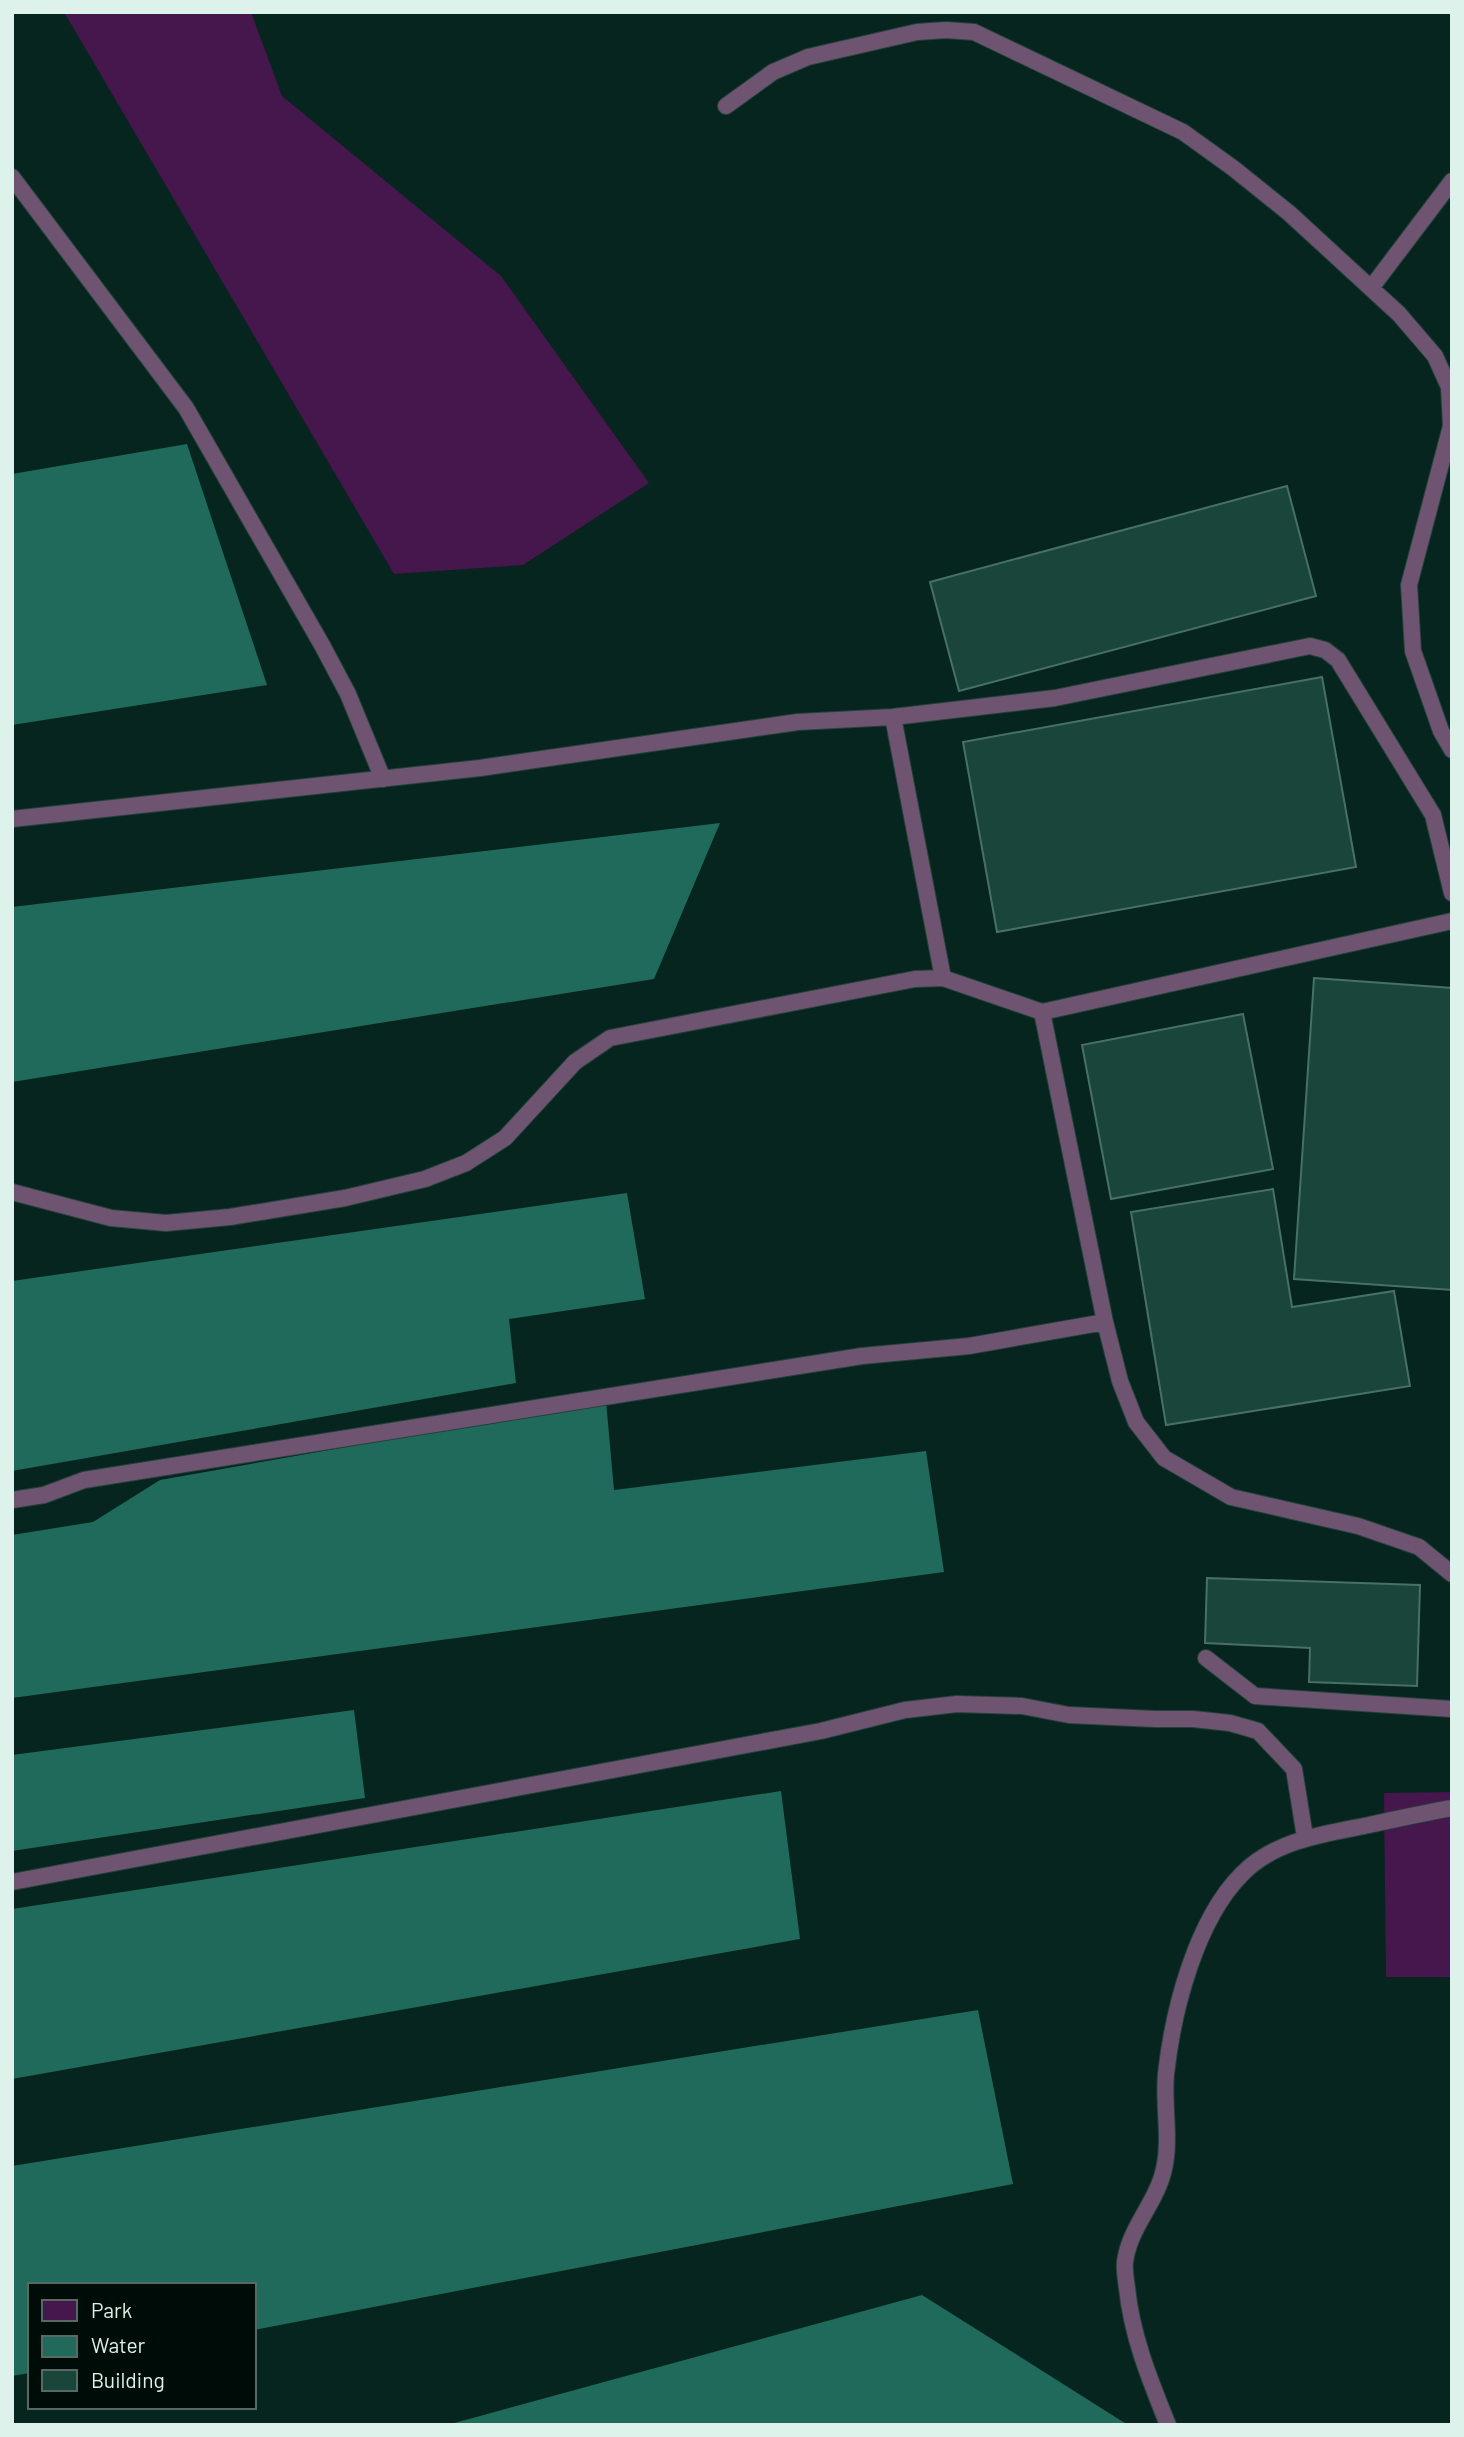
<svg xmlns="http://www.w3.org/2000/svg" width="1464" height="2437" viewBox="0 0 1464 2437" font-family="Barlow,sans-serif">
<style>
.green{fill:#45174c}
.water{fill:#1f6a5b}
.building{fill:#1a453b;stroke:#477066;stroke-width:2}
.lines{fill:none;stroke-linecap:round;stroke-linejoin:round}
.lane-casing{stroke:#23423b;stroke-width:18}
.lane{stroke:#6f5472;stroke-width:16}
</style>
<rect width="100%" height="100%" fill="#05251e"/>
<path class="green" d="M64,12H251L282,96L501,276L649,483L523,565L394,574Z
M1452,1792V1977H1386L1384,1793Z"/>
<path class="water" d="M187,444L267,685L12,725V474Z
M720,823L654,979L12,1082V907Z
M627,1193L645,1299L509,1319L516,1383L12,1471V1281Z
M606,1401L614,1490L926,1451L944,1572L12,1698V1535L93,1522L160,1480Z
M354,1710L365,1798L12,1851V1755Z
M781,1791L800,1939L12,2079V1909Z
M978,2010L1013,2184L254,2330V2285H30V2373L12,2376V2166Z
M922,2295L1128,2425H447Z"/>
<path class="building" d="M1287,486L1316,596L959,691L930,582Z
M1322,677L1356,867L997,932L963,742Z
M1314,978L1452,988V1290L1294,1279Z
M1243,1014L1273,1169L1111,1199L1082,1045Z
M1273,1189L1292,1307L1394,1291L1410,1386L1166,1425L1131,1212Z
M1207,1578L1420,1585L1417,1686L1309,1682L1310,1648L1205,1643Z"/>
<g class="lines">
<g class="lane-casing">
<path id="lane" d="M726,106L773,72L808,57L917,32L946,30L974,32L1183,132L1233,168L1289,213L1399,314L1435,356L1449,387L1451,426L1409,585L1413,651L1441,731L1452,750
M12,177L186,408L322,645L348,694L383,779
M1371,288L1452,181
M893,717L1055,698L1310,646L1325,650L1338,660L1433,815L1452,893
M12,819L480,768L798,722L893,717L943,978L1042,1012L1105,1322L1120,1381L1136,1422L1164,1458L1231,1497L1358,1526L1419,1547L1452,1574
M1042,1012L1452,921
M12,1192L111,1218L166,1223L230,1217L345,1198L425,1179L466,1163L505,1138L575,1062L610,1038L915,979L943,978
M12,1500L44,1495L84,1480L862,1356L969,1346L1105,1322
M1206,1658L1255,1696L1452,1709
M12,1882L821,1731L905,1710L957,1704L1022,1706L1069,1715L1155,1719H1193L1230,1723L1258,1731L1294,1769L1305,1837
M1168,2425C1150,2380 1132,2337 1127,2288C1126,2280 1124,2270 1125,2262C1129,2228 1157,2202 1164,2169C1171,2138 1163,2105 1166,2074C1173,2010 1196,1920 1242,1874C1275,1840 1324,1834 1369,1825C1396,1819 1424,1813 1452,1808"/>
</g>
<use href="#lane" class="lane"/>
</g>
<rect width="1464" height="2437" fill="none" stroke="#dcf2eb" stroke-width="28"/>
<rect x="28" y="2283" width="228" height="126" fill="#000c08" stroke="#586863" stroke-width="2"/>
<rect x="42" y="2300" width="35" height="21" fill="#45174c" stroke="#586863" stroke-width="2"/>
<text x="91" y="2318" font-size="21" fill="#dcf2eb">Park</text>
<rect x="42" y="2336" width="35" height="21" fill="#1f6a5b" stroke="#586863" stroke-width="2"/>
<text x="91" y="2353" font-size="21" fill="#dcf2eb">Water</text>
<rect x="42" y="2370" width="35" height="21" fill="#1a453b" stroke="#586863" stroke-width="2"/>
<text x="91" y="2388" font-size="21" fill="#dcf2eb">Building</text>
</svg>
